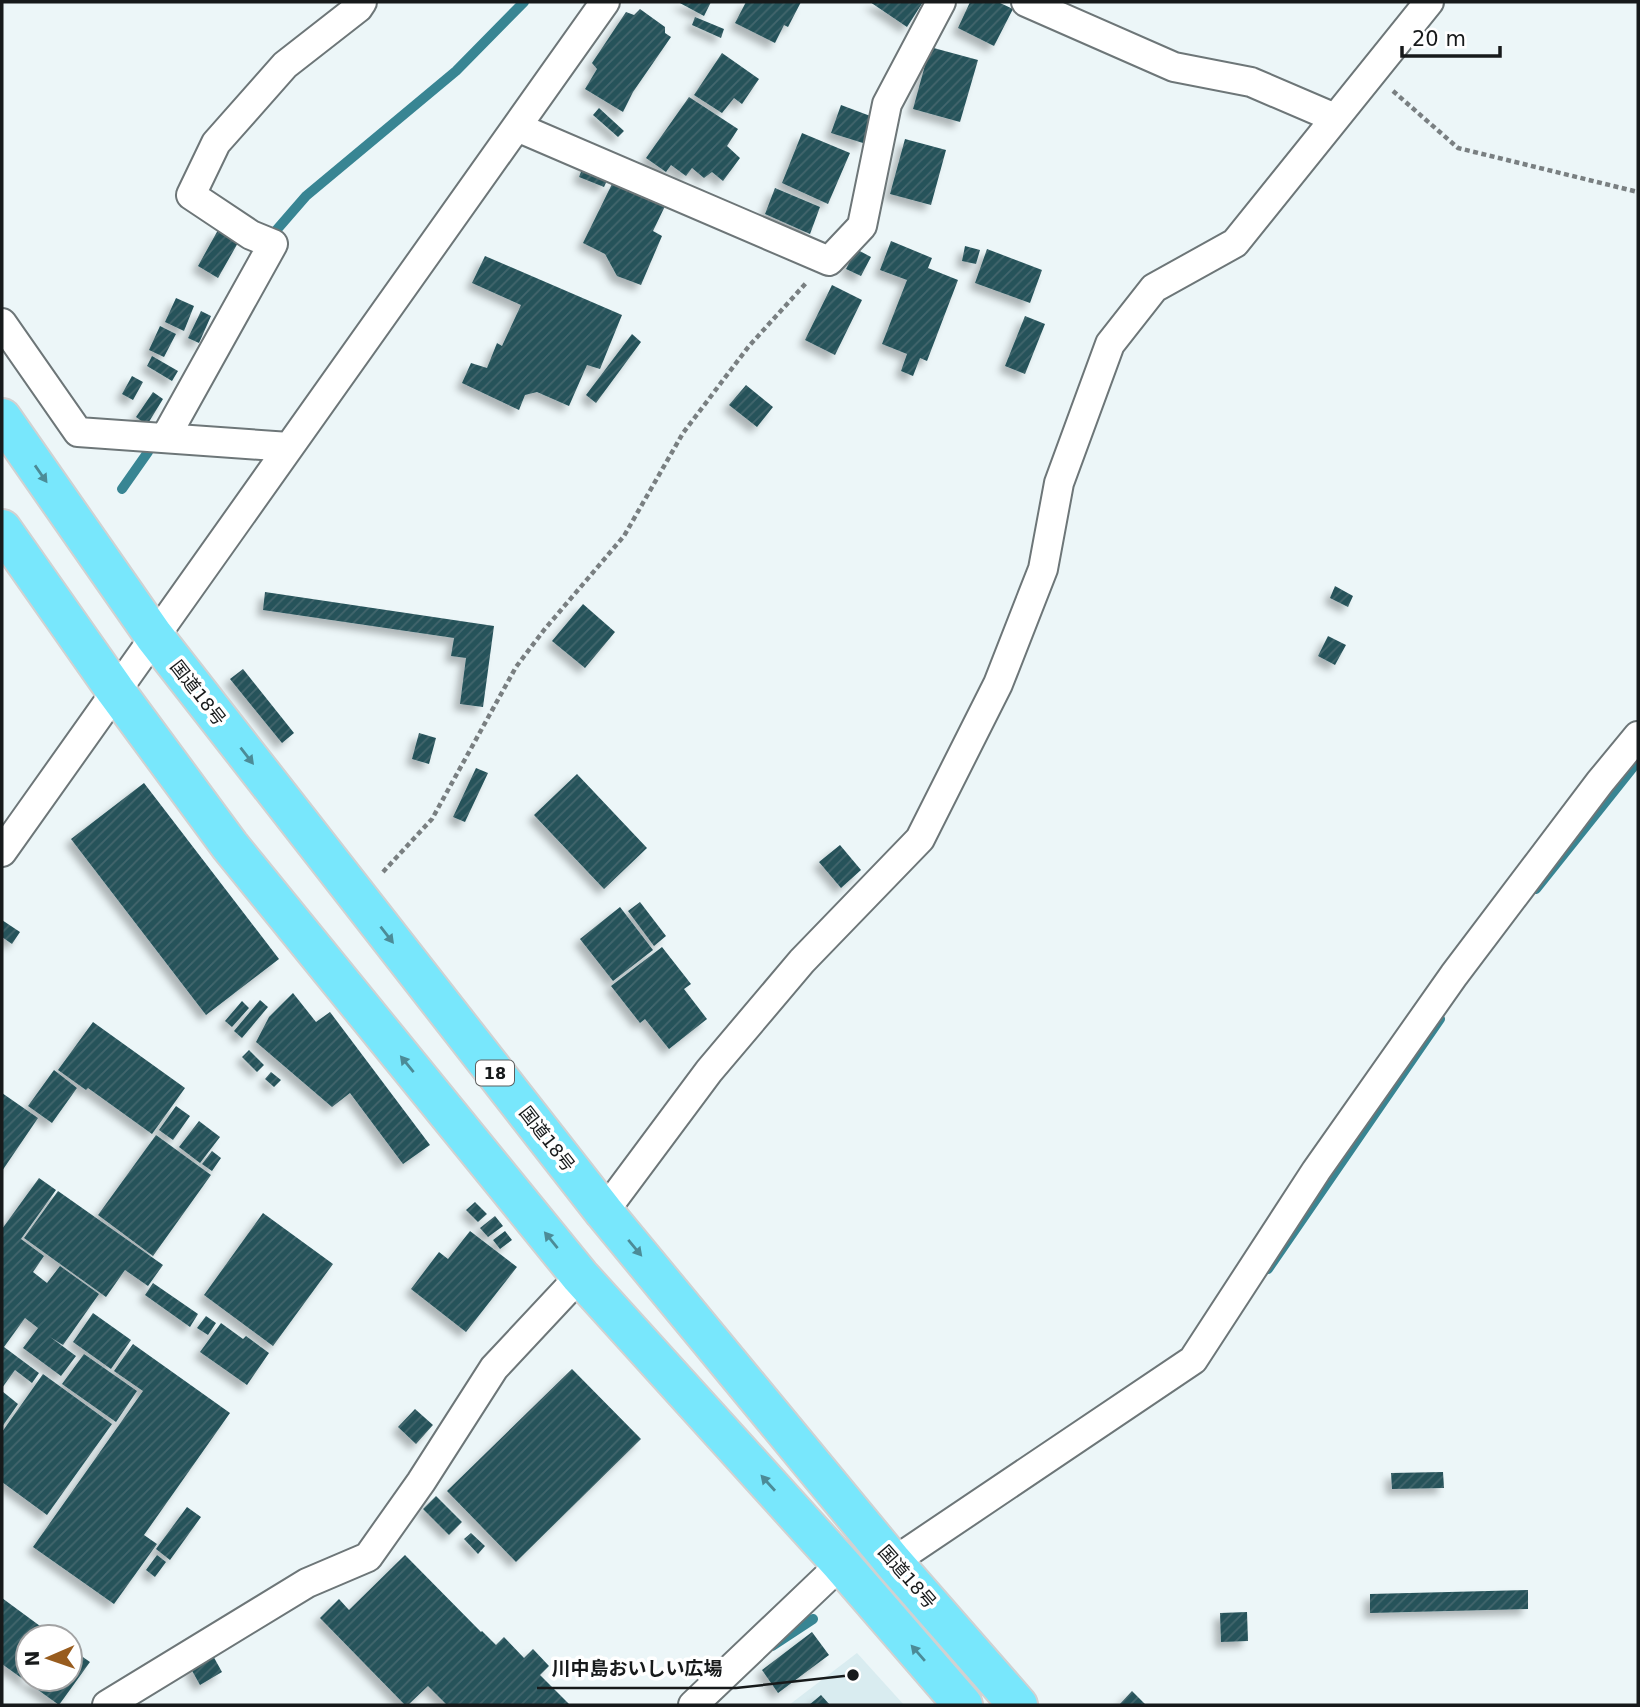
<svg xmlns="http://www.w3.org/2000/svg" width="1640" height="1707" viewBox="0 0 1640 1707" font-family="'DejaVu Sans','Noto Sans JP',sans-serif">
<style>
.built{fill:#d9ecf0}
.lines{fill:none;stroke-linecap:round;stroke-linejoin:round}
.stream{stroke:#388593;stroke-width:10}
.building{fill:url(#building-hatch);filter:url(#shadow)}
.street-casing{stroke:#6d7678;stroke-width:32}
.highway-casing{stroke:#d1d1d1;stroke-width:42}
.path{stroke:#797f81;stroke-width:4.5;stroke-dasharray:5 3.5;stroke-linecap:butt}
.street{stroke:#fff;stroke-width:28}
.highway{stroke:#78e7fc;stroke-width:38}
.oneway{fill:#4c8b97}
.labels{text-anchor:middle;stroke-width:7;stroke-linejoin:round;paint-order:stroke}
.shield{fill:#fff;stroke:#5d5f5f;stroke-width:2}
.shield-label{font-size:16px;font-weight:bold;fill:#171a1b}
.street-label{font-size:18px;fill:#171a1b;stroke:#fff}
.leader{fill:none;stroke:#171a1b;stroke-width:2.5}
.callout-dot{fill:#171a1b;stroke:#fff;stroke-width:2.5}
.callout-label{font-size:19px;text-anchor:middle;font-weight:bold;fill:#171a1b;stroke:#fff;stroke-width:7;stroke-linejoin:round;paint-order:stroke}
</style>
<defs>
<pattern id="building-hatch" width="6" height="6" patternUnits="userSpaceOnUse" patternTransform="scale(1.75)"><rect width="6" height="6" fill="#26525a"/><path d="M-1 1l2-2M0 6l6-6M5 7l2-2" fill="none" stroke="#43676d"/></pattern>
<filter id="shadow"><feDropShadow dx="-6" dy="6" stdDeviation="3.5" flood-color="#0004"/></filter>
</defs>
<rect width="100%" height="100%" fill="#ecf6f8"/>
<path class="built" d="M857,1653L904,1705H789Z"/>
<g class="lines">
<path class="stream" d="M273,234L306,196L456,71L524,2
M122,489L148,452
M1536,889L1638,761
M1268,1269L1440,1019
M772,1646L813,1619"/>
</g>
<path class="building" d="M678,2H711L704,16Z
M746,2H801L788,27L784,25L775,43L735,23Z
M870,2H923L907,27Z
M970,2H998L1013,9L994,46L958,28Z
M640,9L665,27V33L671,37L633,92L623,112L585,89L597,69L592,63L626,12L634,15Z
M695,17L724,29L721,38L692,25Z
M930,47L978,60L960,122L913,109Z
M722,53L759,79L742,104L734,98L722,113L694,95Z
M689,97L738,129L727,146L740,158L723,181L712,172L704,178L692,168L686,176L671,165L666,172L646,158Z
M841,105L873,117L863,143L831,133Z
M599,108L624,131L618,137L593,115Z
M802,133L850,153L828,204L782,183Z
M905,139L946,150L931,205L890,194Z
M584,164L610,174L604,187L579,177Z
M619,180L667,202L653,231L662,236L641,285L617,276L605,254L583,243L612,184L616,186Z
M775,188L820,207L810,234L765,214Z
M218,230L239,241L218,278L198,266Z
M891,241L932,258L928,268L958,280L927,361L920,358L913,376L901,371L907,354L882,344L907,280L880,270Z
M965,246L980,250L976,264L962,261Z
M856,249L871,257L861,276L846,269Z
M987,249L1042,270L1030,303L975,283Z
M485,256L622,315L600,369L587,365L569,406L537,392L525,395L519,410L462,383L471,363L487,368L497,343L502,346L521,305L472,283Z
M832,285L862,300L835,355L805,340Z
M176,298L194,306L184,331L165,322Z
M201,311L211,316L199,343L188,338Z
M1025,316L1045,324L1025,374L1005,366Z
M160,326L176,334L164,357L149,350Z
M632,334L641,342L596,403L586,395Z
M152,356L178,371L172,381L147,366Z
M132,376L143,382L133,400L122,394Z
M746,385L773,407L757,427L729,405Z
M153,392L163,399L147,425L136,417Z
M1335,586L1353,596L1348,607L1330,598Z
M265,592L494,626L483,707L460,704L466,658L451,656L454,638L263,610Z
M583,604L615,632L585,668L552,641Z
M1328,636L1346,645L1335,665L1318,656Z
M243,669L294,733L282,743L230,679Z
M419,733L436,738L429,764L412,759Z
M476,768L488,773L465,822L453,817Z
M577,774L647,848L604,889L534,815Z
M144,783L279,959L206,1015L71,839Z
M840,845L861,870L841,888L819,862Z
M640,902L666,936L654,946L628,911Z
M620,907L653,950L613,981L580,939Z
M2,920L20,932L12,944L2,937Z
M662,947L691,984L684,989L707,1019L669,1049L645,1019L640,1023L611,986Z
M293,993L316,1022L330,1012L430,1145L403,1164L350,1093L332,1107L256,1042L269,1017Z
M260,1000L268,1007L242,1038L234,1031Z
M242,1001L249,1008L232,1027L225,1021Z
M93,1022L185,1088L152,1134L88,1088L86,1090L58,1070Z
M249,1050L264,1065L257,1072L242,1057Z
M54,1070L77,1088L52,1123L28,1106Z
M271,1072L281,1080L274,1087L265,1079Z
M2,1093L38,1118L2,1171Z
M176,1106L190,1116L173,1140L159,1130Z
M199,1121L220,1137L200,1163L179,1147Z
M156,1135L211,1175L153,1256L98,1215Z
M212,1151L221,1158L212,1171L202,1164Z
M39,1178L56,1190L21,1239L44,1256L33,1272L47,1283L60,1266L99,1294L63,1345L50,1337L76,1356L61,1376L23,1348L38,1328L25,1318L4,1347L39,1373L32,1383L15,1370L2,1388V1229Z
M58,1191L163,1265L148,1286L125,1270L106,1297L24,1238Z
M475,1202L487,1214L478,1222L466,1210Z
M263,1213L333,1264L273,1346L204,1295Z
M495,1216L503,1226L488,1237L480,1228Z
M470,1231L517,1267L466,1332L411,1289L439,1252L448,1259Z
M505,1231L512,1240L500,1249L493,1240Z
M153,1283L198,1314L190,1327L145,1295Z
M93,1313L131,1340L111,1369L73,1342Z
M206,1316L216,1323L208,1335L197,1328Z
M221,1323L243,1339L246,1336L269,1353L247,1385L200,1352Z
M133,1344L230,1413L144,1535L157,1544L114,1604L33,1547L143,1391L114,1371Z
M84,1354L137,1391L116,1422L62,1384Z
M572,1369L641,1439L516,1562L447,1491Z
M43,1374L112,1424L47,1515L2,1482V1432Z
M2,1391L18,1404L2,1427Z
M415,1409L433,1425L416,1444L398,1427Z
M1443,1472L1444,1488L1392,1489L1391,1473Z
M436,1496L462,1522L449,1535L423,1509Z
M187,1507L201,1517L170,1560L156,1549Z
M471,1533L485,1546L478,1554L464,1539Z
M157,1555L166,1562L155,1577L146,1570Z
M405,1555L481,1632L482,1631L496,1645L504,1637L524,1658L533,1649L549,1666L540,1675L570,1705H447L428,1686L408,1705H405L320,1618L339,1599L349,1610Z
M1528,1590V1609L1370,1613V1594Z
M2,1598L55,1637H28V1679H70V1648L90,1662L59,1705L2,1664Z
M1247,1612L1248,1641L1221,1642L1220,1613Z
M812,1632L829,1655L778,1693L762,1670Z
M212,1654L222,1672L200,1685L190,1667Z
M1132,1691L1146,1705H1119Z
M821,1695L830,1705H809Z"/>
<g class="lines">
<g class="street-casing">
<path id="street" d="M1026,2L1174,67L1251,82L1335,118
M517,127L829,261L862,226L887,104L941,2
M2,323L78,432L289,447
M165,438L273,244L251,235L191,195L216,143L285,65L358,8L362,2
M2,852L605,2
M604,1212L709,1071L802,961L920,839L998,684L1043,569L1059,483L1110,344L1154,288L1235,243L1429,2
M893,1562L1193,1360L1316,1171L1454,975L1600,782L1638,736
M107,1705L307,1583L368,1557L421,1482L494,1368L580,1276
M693,1705L841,1564"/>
</g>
<g class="highway-casing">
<path id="highway" d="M2,418L154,636L604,1212L893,1562L1018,1705
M2,529L115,690L230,846L580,1276L841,1564L963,1705"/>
</g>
<path class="path" d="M1393,91L1458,148L1638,192
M383,872L432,819L516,667L544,630L624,536L683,433L749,346L807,282"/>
<use href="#street" class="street"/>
<use href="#highway" class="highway"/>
</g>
<defs><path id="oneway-solid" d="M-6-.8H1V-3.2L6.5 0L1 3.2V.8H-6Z" transform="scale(1.75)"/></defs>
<g class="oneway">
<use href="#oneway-solid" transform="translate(41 474) rotate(55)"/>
<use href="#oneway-solid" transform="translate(247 756) rotate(52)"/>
<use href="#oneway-solid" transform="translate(387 935) rotate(52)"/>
<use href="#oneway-solid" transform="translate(407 1064) rotate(-129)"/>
<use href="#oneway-solid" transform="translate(551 1240) rotate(-129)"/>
<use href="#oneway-solid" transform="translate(635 1248) rotate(50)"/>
<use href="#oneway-solid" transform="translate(768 1483) rotate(-132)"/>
<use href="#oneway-solid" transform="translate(918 1653) rotate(-131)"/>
</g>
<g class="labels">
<rect class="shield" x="476" y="1060.5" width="38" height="25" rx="5"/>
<g class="shield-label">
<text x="495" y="1079">18</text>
</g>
<g class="street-label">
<text transform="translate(198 693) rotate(52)" y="6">国道18号</text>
<text transform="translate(547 1139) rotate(52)" y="6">国道18号</text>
<text transform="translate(907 1577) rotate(49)" y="6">国道18号</text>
</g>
</g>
<path class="leader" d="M853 1675L736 1688H537"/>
<circle class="callout-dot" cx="853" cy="1675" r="7"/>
<g class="callout-label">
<text x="637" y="1675">川中島おいしい広場</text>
</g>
<rect width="1640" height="1707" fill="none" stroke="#171a1b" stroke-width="7"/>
<g transform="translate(49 1658) rotate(268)"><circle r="33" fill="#ffffff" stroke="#a2a3a4" stroke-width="2"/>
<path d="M0-5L12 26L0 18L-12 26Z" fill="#985c1e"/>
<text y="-10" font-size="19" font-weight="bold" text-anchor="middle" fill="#171a1b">N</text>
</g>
<path d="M1402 46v10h98v-10" fill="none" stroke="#171a1b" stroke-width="3.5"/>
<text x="1412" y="46" font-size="21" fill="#171a1b" stroke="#ffffff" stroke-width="5" paint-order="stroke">20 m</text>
</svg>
